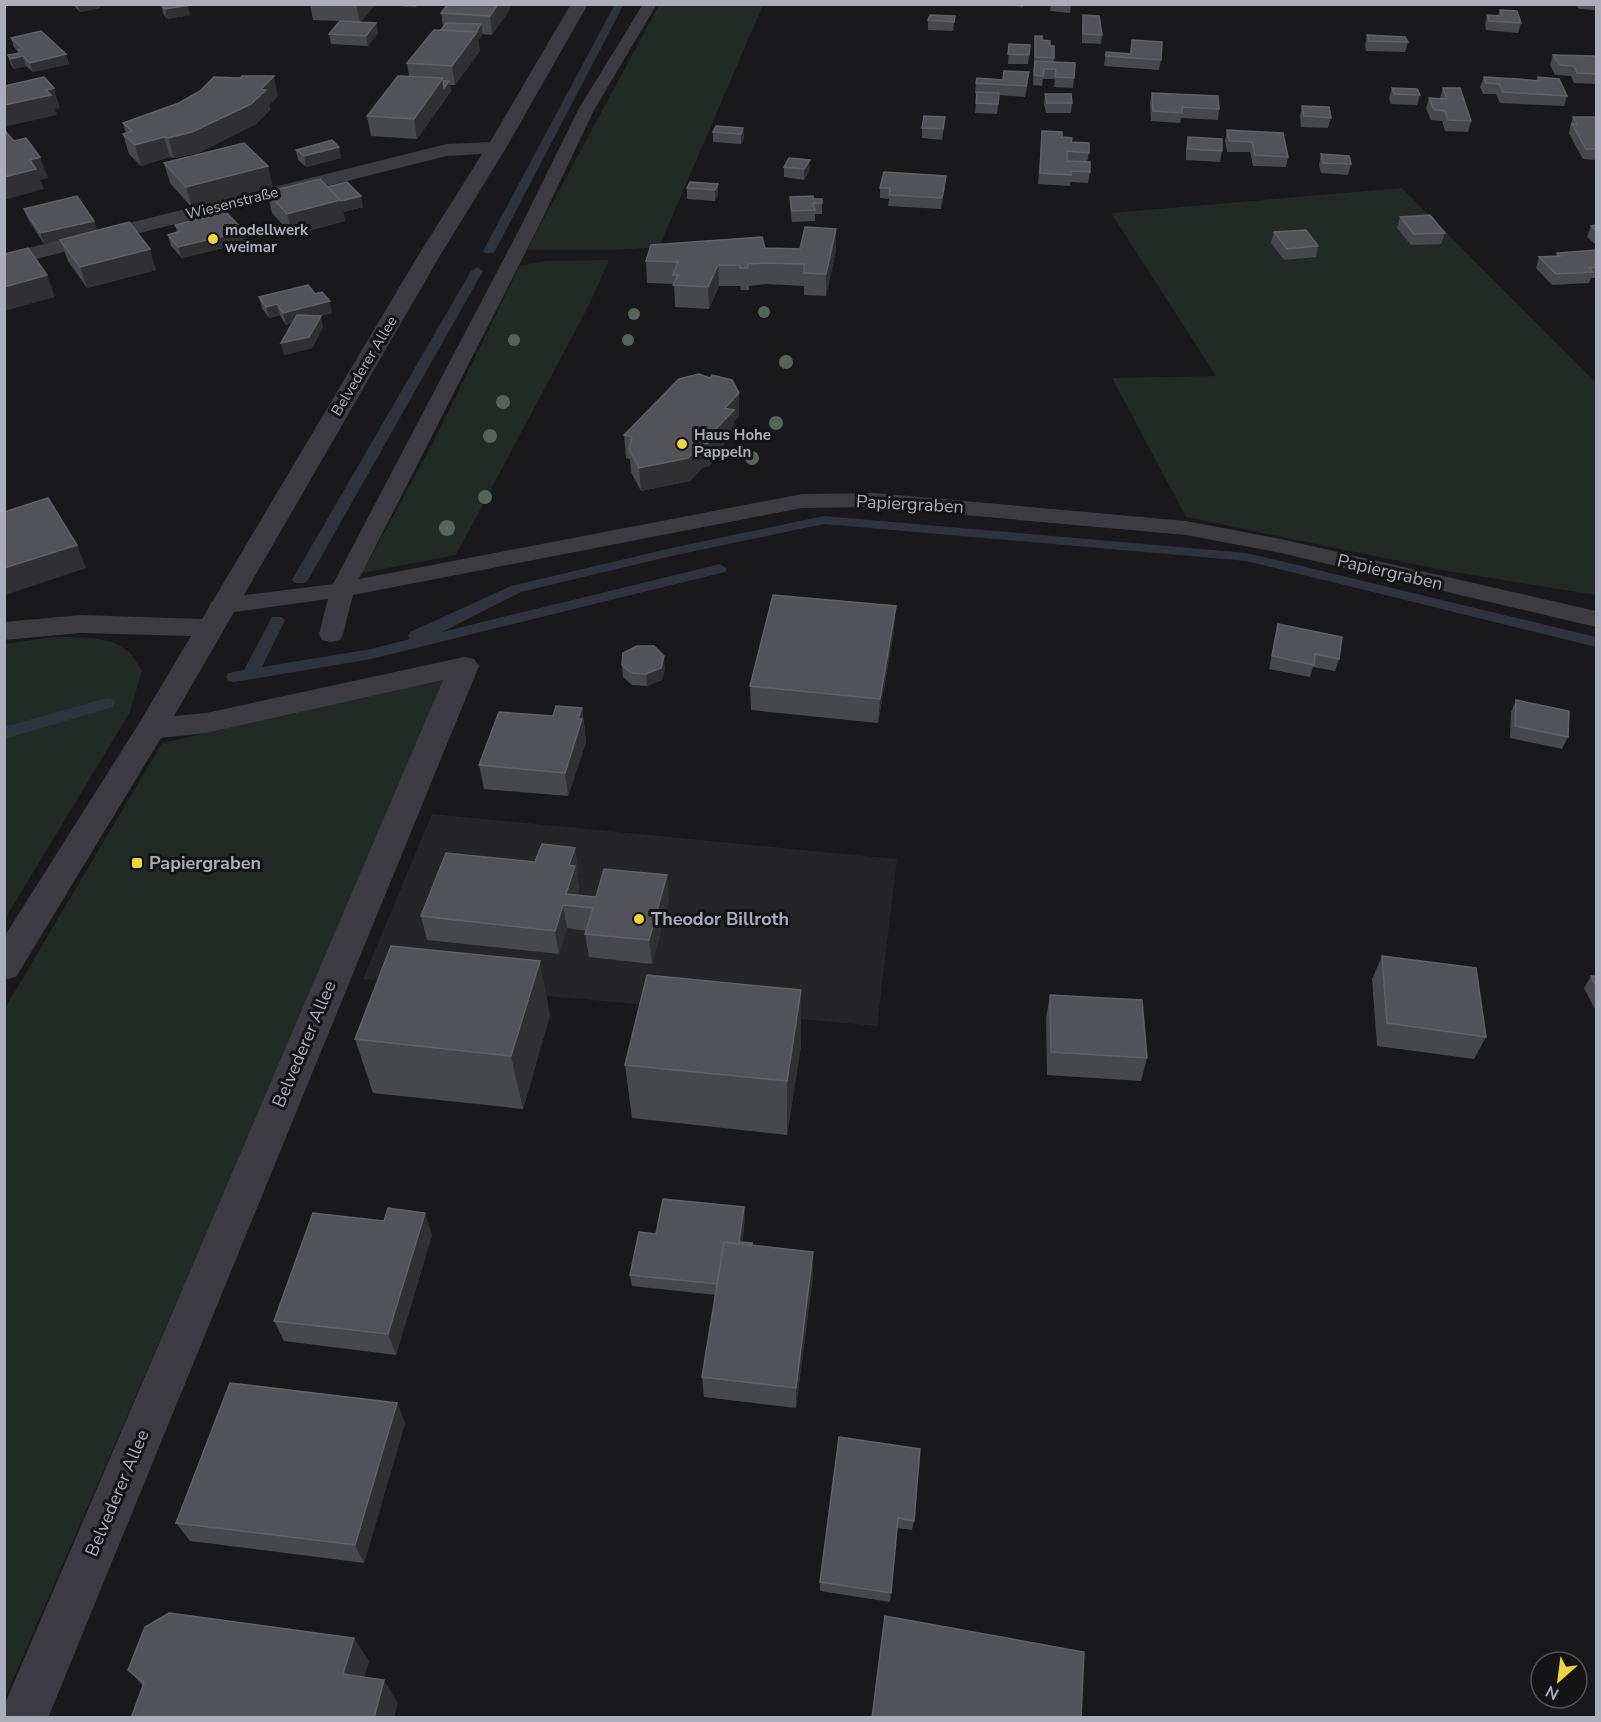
<svg xmlns="http://www.w3.org/2000/svg" width="1601" height="1722" viewBox="0 0 1601 1722" font-family="'Nunito Sans',sans-serif">
<style>
.built{fill:#252427}
.green{fill:#222a25}
.lines{fill:none;stroke-linecap:round;stroke-linejoin:round}
.stream{fill:#2e343e;fill-rule:evenodd}
.lane{fill:#3b3b41;fill-rule:evenodd}
.street{fill:#3b3b41;fill-rule:evenodd}
.tree{fill:#536558}
.wall{fill:#47484c}
.shaded-wall{fill:#303033}
.building{fill:#525358;stroke:#606167;stroke-width:1.5}
.poi-dot{fill:#eed43d;stroke:#141315;stroke-width:2}
.labels{text-anchor:middle;stroke-width:6;stroke-linejoin:round;paint-order:stroke}
.far-street-label{font-size:15px;fill:#abadba;stroke:#141315}
.far-poi-label{font-size:15px;font-weight:bold;fill:#abadba;stroke:#141315;text-anchor:start}
.street-label{font-size:18px;fill:#abadba;stroke:#141315}
.poi-label{font-size:18px;font-weight:bold;fill:#abadba;stroke:#141315;text-anchor:start}
</style>
<rect width="100%" height="100%" fill="#19181a"/>
<path class="built" d="M432,814L897,859L877,1026L363,979Z"/>
<path class="green" d="M659,5H763L659,247L613,250H527Z
M1402,188L1596,383V595L1447,571L1186,517L1112,378L1216,376L1111,213Z
M609,260L590,303L456,555L362,573L436,437L520,266L544,261Z
M54,637C77,637 108,635 128,651C133,655 137,664 142,670L130,712L5,919V644Z
M447,677L5,1698V1008L162,743Z"/>
<g class="lines">
<path class="stream" d="M615,4H624L495,251L493,253H485L483,251Z
M477,267L483,271L308,580L305,583H295L292,580L471,271Z
M824,516L1247,553L1596,637V647L1247,561L824,524L667,557L521,592L442,632L720,564L727,569L725,572L371,659L234,682L228,681L226,677L228,673L244,670L272,617H282L285,620L262,667L371,649L410,639L408,636L410,632L511,586L667,549Z
M107,698L113,699L115,703L113,707L4,739V727Z"/>
<path class="lane" d="M643,4H657L594,110L538,228L359,579L802,494L875,493L1186,521L1281,539L1596,611V627L1281,553L1186,535L875,507L802,508L353,595L343,634L340,640L331,642L322,640L319,634L328,599L221,614L212,611L209,606L212,601L221,598L333,584L520,228L578,110Z"/>
<path class="street" d="M571,4H588L506,148L438,259L174,716L206,713L464,657L474,659L479,666L48,1718H4L6,1701L443,680L206,733L161,738L16,977L4,980V937L138,725L191,636L81,633L4,640V622L81,615L202,619L416,259L482,154L447,156L4,267V254L447,144L490,142Z"/>
</g>
<g class="tree">
<circle cx="764" cy="312" r="6"/>
<circle cx="634" cy="314" r="6"/>
<circle cx="514" cy="340" r="6"/>
<circle cx="628" cy="340" r="6"/>
<circle cx="786" cy="362" r="7"/>
<circle cx="503" cy="402" r="7"/>
<circle cx="776" cy="423" r="7"/>
<circle cx="490" cy="436" r="7"/>
<circle cx="752" cy="458" r="7"/>
<circle cx="485" cy="497" r="7"/>
<circle cx="447" cy="528" r="8"/>
</g>
<path class="wall" d="M72,4H99L100,8L80,12Z
M161,4L190,15L167,19L163,13Z
M310,4H376L360,22L376,23L378,33L368,46L331,44L329,34L340,21L313,20Z
M398,4H419L416,7L398,6Z
M999,4H1023V7Z
M1071,4L1070,13L1050,11L1051,5H1043Z
M1576,4H1596V6L1595,10L1579,9Z
M510,9L492,35L483,34L478,40L480,51L455,85H450L451,91L417,139L371,136L367,116L409,76L407,63L443,27L441,13Z
M1500,10L1521,23L1518,33L1486,30L1485,25L1487,15L1498,16Z
M1083,15L1102,35L1101,44L1082,43V25Z
M955,16L953,31L928,30V20Z
M1367,35L1408,42L1405,52L1366,51L1365,45Z
M1035,36L1050,46L1054,58V62L1074,78L1073,88L1054,87L1055,79H1043L1042,86L1033,85Z
M11,38L66,54L69,64L33,72L26,66L14,69L11,65L8,55L19,53L14,47Z
M1132,40L1161,60L1159,70L1104,66L1106,52L1130,54Z
M1009,44L1030,45L1028,64H1008Z
M1553,55L1596,59V84L1574,83L1571,76L1555,75L1550,65Z
M1484,77L1537,81L1538,77L1567,96L1564,106L1500,103L1496,94H1483L1480,87Z
M1028,82L1025,97L999,95L997,114L975,113L977,94L975,93L976,83Z
M1392,88L1420,95L1417,105L1391,104L1389,98Z
M1443,88L1471,121L1468,132L1445,131L1442,121L1431,120L1426,108L1429,98H1440Z
M1152,93L1219,109L1218,120L1181,118L1180,123L1151,121L1150,103Z
M1045,94L1072,103L1071,113H1046L1044,104Z
M278,96L269,105L270,110L256,124L198,153L174,158L170,157L141,166L129,154L123,134L126,133L123,123Z
M1302,106L1331,118L1328,128L1301,127L1300,116Z
M1573,117H1596V160L1583,159L1569,134L1570,128V127Z
M944,127L942,140L922,138V128Z
M743,128L744,138L741,144L713,142V132Z
M1227,130L1288,157L1286,167L1253,166L1250,152H1227L1225,141Z
M1042,131L1062,137L1089,153L1087,162L1090,172L1088,183L1070,182V186L1038,184Z
M1188,137L1222,151L1220,162L1186,160V148Z
M296,150L341,158L306,167L298,160Z
M1321,154L1351,164L1348,175L1321,173L1319,165Z
M789,158L809,171L804,180L784,177V167Z
M164,163L273,187L192,208L170,183Z
M946,176L945,186L941,209L888,206L889,199L880,198V188Z
M718,184V194L715,201L687,199V188Z
M328,187L363,207L343,212L345,221L292,235L272,213L267,192Z
M790,197L813,199L822,203V214H815V221L792,222L790,208Z
M24,209L94,221L97,231L156,270L87,288L68,261L60,240L44,244L28,219Z
M1400,217L1445,233L1441,244L1411,245L1397,228Z
M175,225L247,242L182,258L171,246L168,235L177,232Z
M1596,225V245L1587,237L1591,226Z
M836,229V250L826,296L804,295V286L766,284L749,286V290H741L740,286H719L709,309L675,307L674,284L647,283L646,261L765,248L800,249Z
M1274,232L1318,246L1316,257L1284,260L1271,243Z
M1596,250V278H1591L1589,283L1552,285L1536,268L1539,257L1556,256L1557,253Z
M315,294L332,313L319,316L323,327L312,348L284,355L292,323L286,325L280,315L269,318L262,308L259,297Z
M739,416L734,421L735,432L715,454V460L709,466L702,468L690,481L641,491L631,472L630,459L626,458L624,435Z
M1278,624L1339,659L1335,671L1313,667L1310,677L1269,669Z
M894,630L878,723L751,710L750,686Z
M622,665L665,668L662,680L647,686L632,685L623,677Z
M1516,700L1568,737L1562,749L1510,738L1511,712Z
M582,708L585,732V734L586,742L568,796L484,789L479,765L553,716Z
M575,848L578,871L577,876L579,890L577,895L596,897L669,899L652,964L589,957L585,934L586,931L567,928L559,954L427,940L421,916L535,862Z
M1382,956L1486,1037L1474,1059L1377,1046L1372,979Z
M1591,976H1596V1011L1584,988Z
M1050,995L1147,1058L1141,1081L1047,1075L1046,1018Z
M550,1015L523,1109L373,1093L355,1039Z
M801,1045L787,1135L632,1118L625,1065Z
M744,1207L745,1218L742,1243L752,1246L813,1252V1274L796,1408L704,1397L702,1377L716,1295L632,1286L630,1275L656,1234Z
M432,1235L396,1355L284,1341L274,1321Z
M397,1403L405,1423L364,1563L190,1541L176,1523Z
M839,1437L914,1521L912,1530L897,1528L890,1602L820,1591V1582Z
M369,1661L364,1677L398,1703L143,1686L128,1670Z"/>
<path class="shaded-wall" d="M77,4H99L100,8L80,12Z
M356,4H376L360,23Z
M498,4H510V9L492,35L490,16Z
M188,5L190,15L167,19L165,9Z
M376,23L378,33L368,46L366,36Z
M481,24L483,34L478,40L480,51L455,85L452,66Z
M66,54L69,64L33,72L30,63Z
M23,56L26,66L14,69L10,59Z
M274,76L278,96L269,105L270,110L256,124L198,153L174,158L168,138L261,89Z
M443,78L444,88L449,81L451,91L417,139L414,119Z
M54,88L60,108L55,109L57,115L4,127V105L46,90Z
M743,128L744,138L741,144V134Z
M164,137L170,157L141,166L135,145Z
M339,147L341,158L306,167L304,156Z
M40,157L48,178L40,180L44,189L4,200V177L30,160Z
M810,160L809,171L804,180V169Z
M268,166L273,187L192,208L186,187Z
M946,176L945,186L941,209L942,198Z
M718,184V194L715,201V190Z
M361,196L363,207L343,212L345,221L292,235L287,214L340,200Z
M94,221L97,231L44,244L40,233Z
M836,229V250L826,296V274Z
M244,231L247,242L182,258L178,247Z
M150,249L156,270L87,288L80,267Z
M718,265L719,286L709,309L708,287Z
M47,275L55,297L4,311V287Z
M330,301L332,313L286,325L283,313Z
M277,304L280,315L269,318L266,307Z
M321,316L323,327L312,348L284,355L281,343Z
M739,393V416L734,421L735,432L715,454V460L709,466L702,468L690,481L641,491L639,468L713,432L725,408Z
M77,545L86,568L5,595L4,568Z
M896,606L894,630L878,723L880,699Z
M664,656L665,668L662,680L647,686L646,674Z
M582,708L585,732V734L586,742L568,796L565,773L578,719Z
M575,848L578,871L577,876L579,890L574,906L566,894L569,865Z
M667,875L669,899L652,964L649,940Z
M563,905L567,928L559,954L555,931Z
M540,961L550,1015L523,1109L511,1056Z
M801,990V1045L787,1135V1081Z
M744,1207L745,1218L740,1253L739,1242Z
M425,1213L432,1235L396,1355L388,1334Z
M813,1252V1274L796,1408V1388Z
M397,1403L405,1423L364,1563L355,1545Z
M354,1638L369,1661L358,1697L343,1674Z
M384,1680L398,1703L394,1718H374Z"/>
<path class="building" d="M161,4H188V5L165,9Z
M448,4H498L490,16L441,13Z
M1500,10L1517,11L1521,23L1489,21L1487,15L1502,16Z
M930,15L955,16L954,22L928,20Z
M1083,15L1099,16L1102,35L1083,34Z
M340,21L376,23L366,36L329,34Z
M446,23L481,24L476,32L441,30Z
M434,30L477,32L452,66L407,63Z
M41,31L66,54L30,63L23,56L10,59L8,55L20,53L18,50L23,49L11,38Z
M1367,35L1405,37L1408,42L1369,41Z
M1035,36H1042V40L1050,41V46H1054V58L1035,57Z
M1132,40L1162,42L1161,60L1106,56V52L1131,54Z
M1009,44L1030,45L1029,55L1008,54Z
M1553,55L1595,56L1596,59V74L1577,73L1574,66L1559,65Z
M1035,61L1075,63L1074,78L1055,77L1056,69H1044L1043,76L1034,75Z
M1004,71L1029,72L1026,86L976,83L977,78L1003,80Z
M242,76H274L261,89L266,90L251,104L192,132L168,138L164,137L135,145L123,134L132,131L123,123L179,103L200,91L214,77L240,78Z
M398,76L443,78L414,119L367,116Z
M44,77L54,88L46,90L51,95L4,105V86Z
M1484,77L1518,79L1539,81L1538,77L1559,79L1567,96L1503,92L1499,84L1486,83Z
M443,81H449L444,88Z
M1392,88L1417,89L1420,95L1394,94Z
M1443,88H1460L1471,121L1448,120L1445,111L1434,110L1429,98L1447,99Z
M977,92L999,93L998,104L976,103Z
M1152,93L1218,96L1219,109L1182,107V113L1153,111Z
M1045,94H1071L1072,103H1047Z
M1302,106L1329,107L1331,118L1304,116Z
M924,116L945,117L943,129L922,128Z
M1573,117H1596V149H1586L1572,124H1577Z
M716,126L743,128L741,134L713,132Z
M1227,130L1283,133L1288,157L1255,155L1252,142L1229,141Z
M1042,131L1062,132V137L1072,138L1071,142L1089,143V153L1067,151V161L1090,162V172L1071,171V175L1040,173Z
M4,132H6L14,141L26,138L40,157L30,160L36,169L4,177Z
M1188,137L1222,139V151L1188,149Z
M332,140L339,147L304,156L296,150Z
M244,143L268,166L186,187L164,163Z
M1321,154L1349,156L1351,164L1323,163Z
M789,158L810,160L804,169L784,167Z
M884,172L946,176L942,198L889,195L890,188H880Z
M320,179L340,200L287,214L267,192Z
M347,182L361,196L341,201L328,187Z
M690,182L718,184L715,190L687,188Z
M77,196L94,221L40,233L24,209Z
M813,196V199H822V203H813L815,210L792,211L790,197Z
M226,212L244,231L178,247L168,235L181,231L175,225Z
M1430,215L1445,233L1414,234L1400,217Z
M129,222L150,249L80,267L60,240Z
M1596,225V231L1591,226Z
M805,227L836,229L826,274L804,273V264L766,263L748,264V268H740V265H718L708,287L673,285L678,275H673L678,262L646,261L651,245L720,240L762,237L765,248L800,249Z
M1306,230L1318,246L1287,249L1274,232Z
M28,248L47,275L4,287V254Z
M1596,250V267L1589,268L1593,272L1556,274L1539,257L1560,256L1557,253Z
M308,285L315,294L322,292L330,301L283,313L277,304L266,307L259,297Z
M297,315L321,316L309,337L281,343Z
M699,374L710,378L712,375L732,380L739,393L725,408L734,410L713,432L714,437L708,443L701,445L688,458L639,468L629,449L632,437L624,435L679,379Z
M48,498L77,545L4,568V512Z
M773,595L896,606L880,699L750,686Z
M1278,624L1342,637L1339,659L1315,654L1314,665L1272,656Z
M637,646H654L664,656L661,668L646,674L631,673L622,665L623,653Z
M1516,700L1569,711L1568,737L1515,726Z
M556,706L582,708L578,719H582L565,773L479,765L499,712L553,716Z
M542,844L575,848L569,865L575,866L566,894L596,897L604,869L667,875L649,940L585,934L593,908L563,905L555,931L421,916L446,853L535,862Z
M391,946L540,961L511,1056L355,1039Z
M1382,956L1476,968L1486,1037L1387,1023Z
M647,975L801,990L787,1081L625,1065Z
M1591,976H1596V986Z
M1050,995L1142,1000L1147,1058L1051,1052Z
M663,1199L744,1207L739,1242L752,1243L751,1246L724,1242L717,1284L630,1275L639,1232L656,1234Z
M388,1208L425,1213L388,1334L274,1321L313,1213L384,1221Z
M724,1242L813,1252L796,1388L702,1377Z
M230,1383L397,1403L355,1545L176,1523Z
M839,1437L920,1449L914,1521L898,1518L891,1593L820,1582Z
M169,1613L354,1638L343,1674L384,1680L374,1718H131L144,1683L128,1670L145,1627Z
M885,1616L1084,1652L1081,1718H872Z"/>
<g class="poi-dot">
<circle cx="213" cy="239" r="6"/>
<circle cx="682" cy="444" r="6"/>
<rect x="131" y="857" width="12" height="12" rx="3"/>
<circle cx="639" cy="919" r="6"/>
</g>
<g class="labels">
<g class="far-street-label">
<text transform="translate(232 203) rotate(-14)" y="5">Wiesenstraße</text>
<text transform="translate(364 366) rotate(-59)" y="5">Belvederer Allee</text>
</g>
<g class="far-poi-label">
<text x="225" y="235">modellwerk<tspan x="225" dy="17">weimar</tspan></text>
<text x="694" y="440">Haus Hohe<tspan x="694" dy="17">Pappeln</tspan></text>
</g>
<g class="street-label">
<text transform="translate(910 504) rotate(3)" y="6">Papiergraben</text>
<text transform="translate(1390 572) rotate(13)" y="6">Papiergraben</text>
<text transform="translate(304 1044) rotate(-67)" y="6">Belvederer Allee</text>
<text transform="translate(117 1493) rotate(-67)" y="6">Belvederer Allee</text>
</g>
<g class="poi-label">
<text x="149" y="869">Papiergraben</text>
<text x="651" y="925">Theodor Billroth</text>
</g>
</g>
<rect width="1601" height="1722" fill="none" stroke="#abadba" stroke-width="12"/>
<g transform="translate(1559 1680) rotate(208)"><circle r="28" fill="#141315" stroke="#505157" stroke-width="1.5"/>
<path d="M0-4.5L10 22L0 15L-10 22Z" fill="#eed43d"/>
<text y="-9" font-size="16" font-weight="bold" text-anchor="middle" fill="#abadba">N</text>
</g>
</svg>
